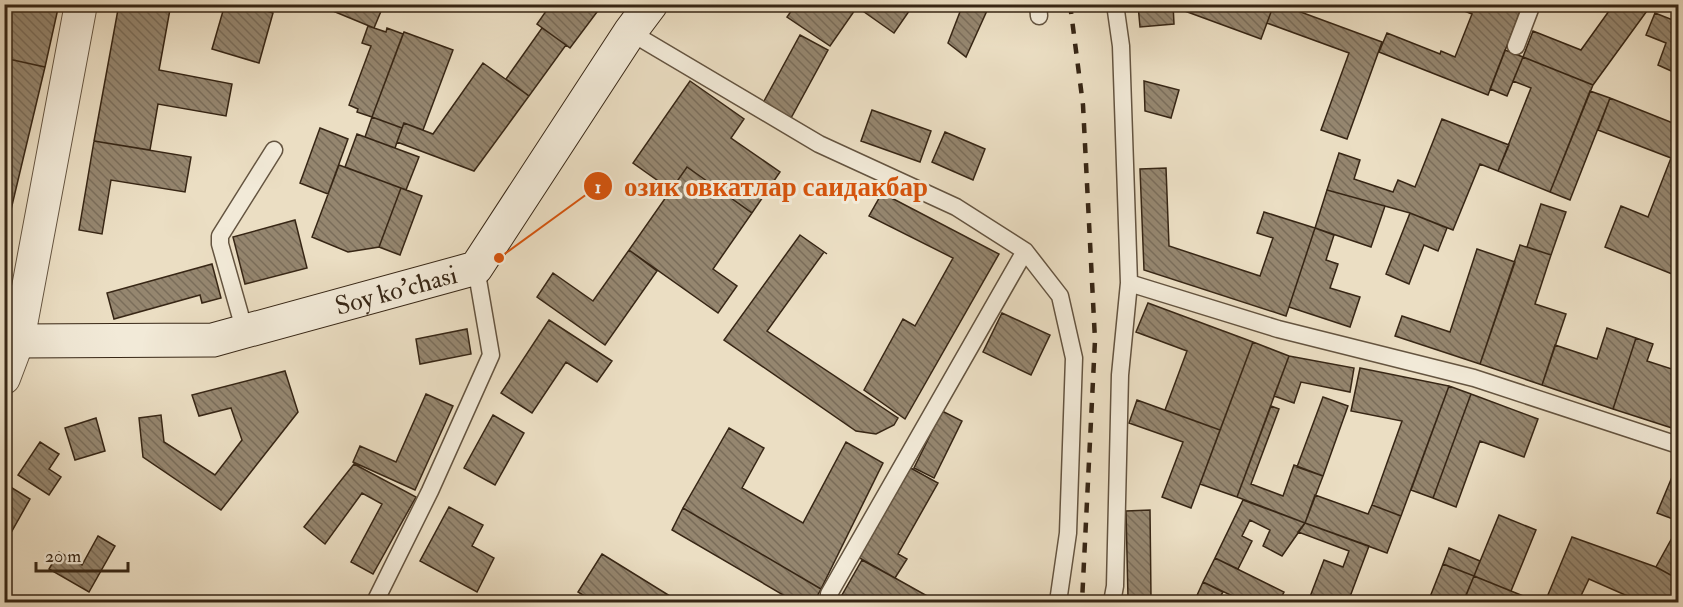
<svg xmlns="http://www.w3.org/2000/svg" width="1683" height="607" viewBox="0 0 1683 607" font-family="'IM FELL Double Pica',serif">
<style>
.building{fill:url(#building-back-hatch);stroke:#372615;stroke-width:1.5}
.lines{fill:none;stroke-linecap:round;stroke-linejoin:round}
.lane-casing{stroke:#645440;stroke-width:19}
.street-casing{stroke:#645440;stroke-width:34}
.secondary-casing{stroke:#372615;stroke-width:35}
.lane{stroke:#f2ead8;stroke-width:16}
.street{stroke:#f2ead8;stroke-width:32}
.secondary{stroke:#f2ead8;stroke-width:33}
.rail{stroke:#372615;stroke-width:4.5;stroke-dasharray:10 10;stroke-linecap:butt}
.labels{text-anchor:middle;stroke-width:6;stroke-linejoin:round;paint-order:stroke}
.street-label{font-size:26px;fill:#372615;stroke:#f2ead8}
.leader{fill:none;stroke:#d6540d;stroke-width:2}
.callout-dot{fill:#d6540d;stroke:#f2ead8;stroke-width:2}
.mark-label{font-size:18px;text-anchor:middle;font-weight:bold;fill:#fff}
.callout-label{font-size:27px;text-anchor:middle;font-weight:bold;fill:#d6540d;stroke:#f2ead8;stroke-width:6;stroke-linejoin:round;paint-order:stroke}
</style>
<defs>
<pattern id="building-back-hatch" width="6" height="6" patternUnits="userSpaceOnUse" patternTransform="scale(1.5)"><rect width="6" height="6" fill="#95866f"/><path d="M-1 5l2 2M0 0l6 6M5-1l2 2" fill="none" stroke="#7a6d5a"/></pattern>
</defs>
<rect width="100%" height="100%" fill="#ebdec3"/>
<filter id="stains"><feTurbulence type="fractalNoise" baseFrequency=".00333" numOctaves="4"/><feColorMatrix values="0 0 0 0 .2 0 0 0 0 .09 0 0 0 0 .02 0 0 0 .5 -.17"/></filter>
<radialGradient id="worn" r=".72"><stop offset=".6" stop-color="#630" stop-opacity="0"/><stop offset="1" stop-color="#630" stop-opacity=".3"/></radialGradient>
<path class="building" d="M4,4H59L45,67L4,58Z
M119,4H171L159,70L232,84L226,116L158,104L150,150L94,141Z
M225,4H244L273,13L259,63L212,49Z
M316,4H384L374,28Z
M545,4H603L570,48L537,24L549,7Z
M796,4H914L894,33L857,7L830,46L787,17Z
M963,4H990L966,57L948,43Z
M1173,4L1174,24L1140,27L1138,5Z
M1184,4H1274L1261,39L1182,10Z
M1274,4H1279L1382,42L1347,139L1321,130L1349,53L1267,23Z
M1459,4H1523L1488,95L1379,52L1387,33L1440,54L1441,51L1455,57L1472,14L1457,8Z
M1614,4H1652L1593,85L1523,57L1533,31L1581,50Z
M1655,13L1678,22V74L1658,65L1666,43L1646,35Z
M368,26L386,32L387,28L403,34L372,117L357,112L358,109L349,105L371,46L362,43Z
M542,28L566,45L529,96L506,79Z
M404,32L453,50L423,130L404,123L402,128L372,117Z
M800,35L828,50L791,118L763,103Z
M1505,50L1523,57L1507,96L1490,89Z
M1523,57L1593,85L1550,192L1498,171L1531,88L1513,81Z
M4,58L45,67L4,239Z
M483,63L529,96L474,171L397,142L404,123L433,134Z
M690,81L744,119L731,138L780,172L752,213L687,167L671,190L633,163Z
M1144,81L1179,90L1171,118L1145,111Z
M1590,91L1610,98L1570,200L1550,192Z
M1610,98L1678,125V256L1672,274L1605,247L1621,206L1648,217L1671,158L1598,130Z
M872,110L931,131L920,162L861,141Z
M372,117L402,128L395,148L365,137Z
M1442,119L1509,145L1498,171L1480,164L1453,230L1410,213L1327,190L1339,153L1360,160L1354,179L1393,192L1398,180L1415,187Z
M320,128L348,139L328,194L300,183Z
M945,132L985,149L973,180L932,162Z
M357,134L419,157L406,190L345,167Z
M94,141L191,157L185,192L111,180L102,234L79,230Z
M339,165L401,188L379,247L348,252L312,237Z
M687,167L752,213L713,269L737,286L718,313L629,250Z
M1166,168L1169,246L1260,276L1273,238L1257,233L1264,212L1315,228L1286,316L1144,270L1140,169Z
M401,188L422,196L400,255L379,247Z
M1327,190L1385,206L1371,247L1315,228Z
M882,193L999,254L905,419L864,390L903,319L915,326L953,258L869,216Z
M1541,204L1566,212L1551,255L1527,247Z
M1410,213L1447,228L1438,251L1424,245L1409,284L1386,274Z
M295,220L307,268L245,284L233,237Z
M1315,228L1334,235L1326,260L1338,264L1330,288L1360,297L1350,327L1289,307Z
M800,235L827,254L824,252L767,331L898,418L894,425L876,434L856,431L724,340Z
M1520,245L1551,255L1535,304L1566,314L1542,385L1480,364Z
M1477,249L1515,262L1480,364L1395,336L1402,316L1450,332Z
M629,250L657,271L605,345L537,297L553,273L593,301Z
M212,264L221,298L202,303L200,295L114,319L107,293Z
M1148,303L1253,342L1220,430L1165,410L1187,351L1136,332Z
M1002,313L1050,335L1031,375L983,352Z
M549,320L612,361L597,382L566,362L532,413L501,393Z
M1607,328L1636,338L1613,409L1542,385L1555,345L1597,359Z
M467,329L471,354L420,364L416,339Z
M1636,338L1653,344L1647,361L1678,371V419L1675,429L1613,409Z
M1253,342L1289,356L1237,497L1200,484Z
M1289,356L1354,368L1350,392L1301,382L1294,403L1274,396Z
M1360,368L1449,386L1401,516L1372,505L1402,421L1351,411Z
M285,371L298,412L221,510L143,457L139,418L161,415L164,442L215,475L242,440L231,408L199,416L192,395Z
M1449,386L1471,394L1433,498L1411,490Z
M426,394L453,406L415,490L353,462L360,446L396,462Z
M1471,394L1538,419L1524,457L1480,441L1456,507L1433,498Z
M1323,397L1348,406L1323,476L1297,467Z
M1137,400L1220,430L1191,508L1162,497L1183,442L1129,423Z
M1271,406L1279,409L1251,484L1283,496L1294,465L1323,476L1305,523L1237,497Z
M942,411L962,421L934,478L914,468Z
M493,415L524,433L495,485L464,468Z
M96,418L105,451L75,460L65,428Z
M729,428L764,448L742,488L803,523L846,442L883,463L821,589L683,508Z
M40,442L59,454L49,469L61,477L49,495L18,475Z
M354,464L416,497L373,574L351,562L382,504L362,493L325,544L304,527Z
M1677,465L1678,466V521L1657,513Z
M907,466L938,483L898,554L907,559L895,578L856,556Z
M4,483L30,499L8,538L4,536Z
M1315,495L1368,514L1372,505L1401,516L1387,553L1305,523Z
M1243,500L1305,523L1282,556L1263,546L1270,530L1250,520L1242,536L1252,541L1238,569L1215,558Z
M449,507L483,525L472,546L494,558L477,592L420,561Z
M683,508L821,589L814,602H782L785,596L672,530Z
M1150,510L1151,597L1128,598L1126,511Z
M1499,515L1536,530L1511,591L1474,576Z
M1305,523L1369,546L1348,602H1308L1324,560L1343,567L1349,551L1298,532Z
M1678,527V579L1656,567Z
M98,536L115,546L89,592L49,569L59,552L82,565Z
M1572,537L1656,567L1678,579V602H1641L1589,579L1578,602H1545Z
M1449,548L1480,561L1474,576L1443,564Z
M602,554L670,596L666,602H594L578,592Z
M1215,558L1284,592L1279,602H1245L1203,582Z
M862,560L895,578L938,602H890L886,601L885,602H838Z
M1443,564L1474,576L1463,602H1428Z
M1474,576L1511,591L1538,602H1477L1465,598Z
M1203,582L1223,592L1217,602H1194Z"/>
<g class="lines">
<g class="lane-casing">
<path id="lane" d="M1038,4L1039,16
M630,32L819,144L956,207L1025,251L1060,296L1074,358L1068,533L1058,602
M1516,46L1532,4
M1129,283L1278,329L1474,378L1678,445
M245,332L220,244V236L274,150
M829,594L1025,251
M375,602L430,491L491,355L476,268
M1112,602L1115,586L1120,375L1129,283L1121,46L1115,4"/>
</g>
<g class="street-casing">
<path id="street" d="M4,378L18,341L81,4"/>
</g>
<g class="secondary-casing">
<g id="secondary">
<path id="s1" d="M4,338L18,341L213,340L476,268L630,32L651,4"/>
</g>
</g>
<use href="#lane" class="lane"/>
<use href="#street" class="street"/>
<use href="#secondary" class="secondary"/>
<path class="rail" d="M1070,4L1083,105L1095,340L1082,602"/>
</g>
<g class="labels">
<g class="street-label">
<text dy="9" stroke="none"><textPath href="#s1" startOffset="399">Soy ko'chasi</textPath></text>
</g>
</g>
<path class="leader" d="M499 258L598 186"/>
<g class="callout-dot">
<circle cx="499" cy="258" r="6"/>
<circle cx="598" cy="186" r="15"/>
</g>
<g class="mark-label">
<text x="598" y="193">1</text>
</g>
<g class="callout-label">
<text x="776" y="196">озик овкатлар саидакбар</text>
</g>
<rect width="1683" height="607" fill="none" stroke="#ebdec3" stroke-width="24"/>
<rect x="6" y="6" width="1671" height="595" fill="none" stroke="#372615" stroke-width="3"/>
<rect x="12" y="12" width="1659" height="583" fill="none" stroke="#372615" stroke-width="1.5"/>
<path d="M36 562v9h92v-9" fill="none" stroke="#372615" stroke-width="3"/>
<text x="45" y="562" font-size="18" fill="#372615" stroke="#f2ead8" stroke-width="4.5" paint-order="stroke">20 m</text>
<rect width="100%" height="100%" filter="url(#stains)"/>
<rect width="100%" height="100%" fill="url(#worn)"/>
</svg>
